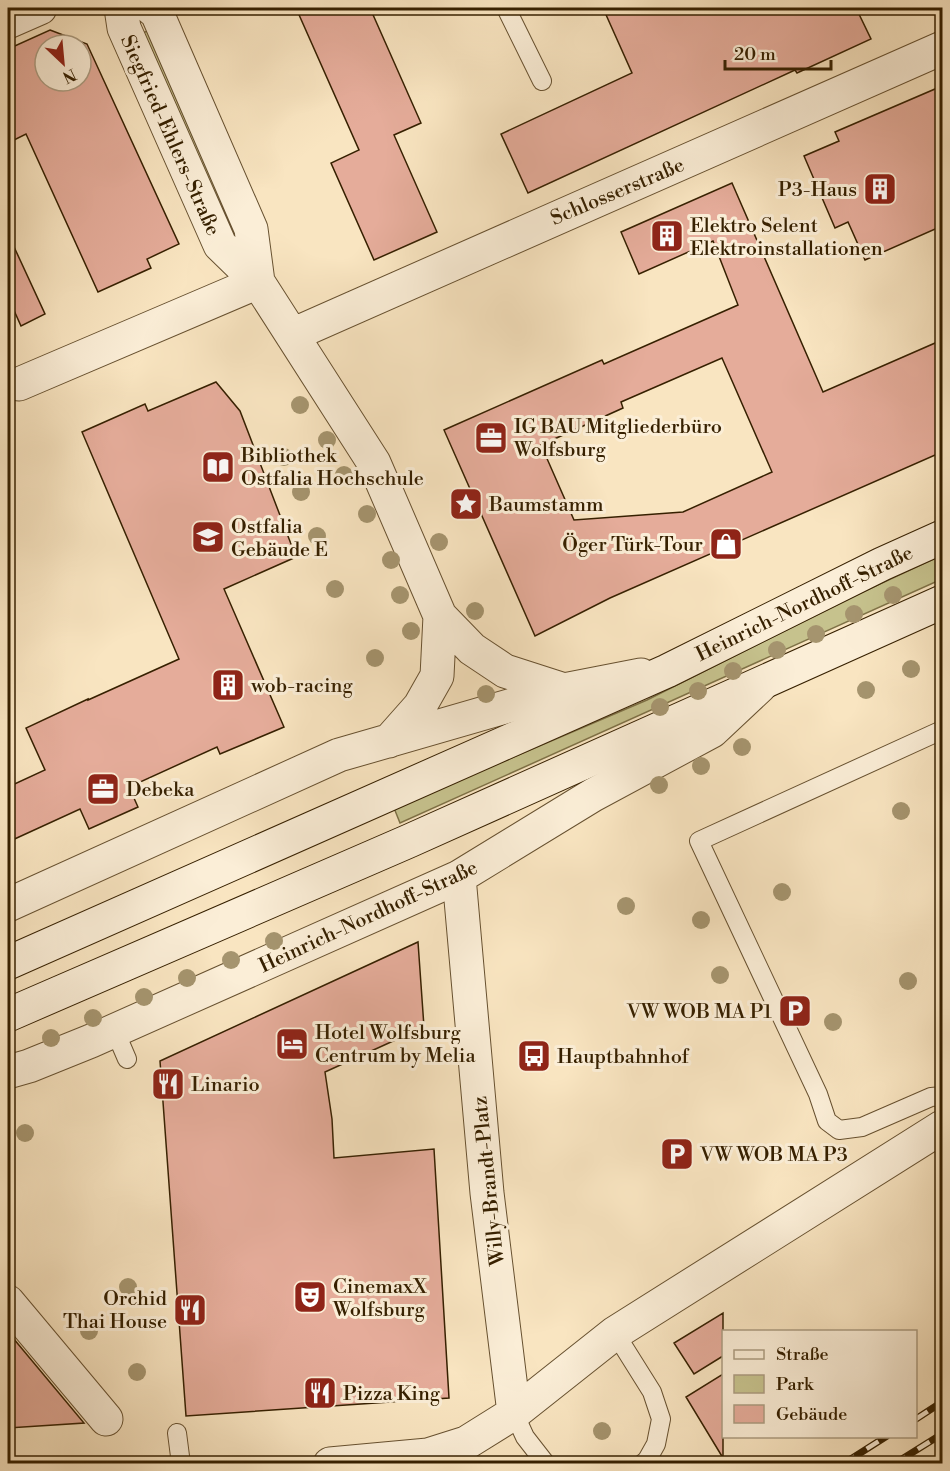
<svg xmlns="http://www.w3.org/2000/svg" width="950" height="1471" viewBox="0 0 950 1471" font-family="'Libre Bodoni',serif">
<style>
.green{fill:#c6c28d;stroke:#7e7146;stroke-width:1.5}
.building{fill:#e5ac9a;stroke:#362000;stroke-width:1.5;fill-rule:evenodd}
.lines{fill:none;stroke-linecap:round;stroke-linejoin:round}
.lane-casing{stroke:#675130;stroke-width:20}
.street-casing{stroke:#675130;stroke-width:35}
.secondary-casing{stroke:#362000;stroke-width:35}
.lane{stroke:#fbeed7;stroke-width:18}
.street{stroke:#fbeed7;stroke-width:33}
.secondary{stroke:#fbeed7;stroke-width:33}
.rail-casing{stroke:#362000;stroke-width:7}
.rail{stroke:#fbeed7;stroke-width:4.5;stroke-dasharray:14;stroke-linecap:butt}
.tree{fill:#a5946e}
.labels{text-anchor:middle;stroke-width:6;stroke-linejoin:round;paint-order:stroke}
.street-label{font-size:20px;fill:#362000;stroke:#fbeed7}
.poi-label{font-size:20px;fill:#362000;stroke:#fbeed7;text-anchor:start}
</style>
<rect width="100%" height="100%" fill="#f9e5c1"/>
<filter id="stains"><feTurbulence type="fractalNoise" baseFrequency=".00333" numOctaves="4"/><feColorMatrix values="0 0 0 0 .2 0 0 0 0 .09 0 0 0 0 .02 0 0 0 .5 -.17"/></filter>
<radialGradient id="worn" r=".72"><stop offset=".6" stop-color="#630" stop-opacity="0"/><stop offset="1" stop-color="#630" stop-opacity=".3"/></radialGradient>
<path class="green" d="M152,29L241,231L233,240L138,35Z
M942,555V579L400,823L394,808L647,700L852,597Z"/>
<path class="building" d="M296,8H370L421,123L394,135L437,232L374,260L331,163L359,150Z
M603,8H856L871,39L797,73L795,70L528,193L501,134L632,73Z
M50,30L87,44L179,244L147,259L151,268L98,292L26,134L8,143V49ZM45,45H81V81H45Z
M942,86V226L865,260L848,222L835,228L804,156L839,141L835,132Z
M732,183L823,392L942,340V452L610,598L535,636L444,430L602,360L604,364L738,305L713,241L639,274L621,232ZM722,358L772,472L683,512L574,520L541,445L623,408L621,402Z
M9,236L45,314L21,326L8,297Z
M216,382L240,411L296,557L224,589L284,727L220,754L217,747L129,787L138,807L89,829L80,809L8,842V787L45,770L26,728L88,699V700L179,659L82,432L145,404L148,411Z
M418,942L424,1027L325,1072L332,1119L334,1158L434,1149L449,1398L186,1416L160,1061Z
M723,1313V1356L694,1374L674,1343Z
M8,1332L84,1423L8,1428Z
M723,1374V1458L686,1397Z"/>
<g class="lines">
<g class="lane-casing">
<path id="lane" d="M506,8L542,81
M942,730L699,841L818,1094L827,1121L839,1130L862,1127L931,1097L942,1096
M115,1031L127,1059
M615,1333L652,1392L661,1419L656,1444L647,1460L642,1464
M514,1413L525,1437L546,1464
M177,1433L181,1464"/>
</g>
<g class="street-casing">
<path id="street" d="M121,8L124,28L220,245L258,282L374,463L440,616L472,649L505,671L564,690
M151,8L157,13L251,229L258,282
M8,22L40,8
M292,335L942,48
M19,384L258,282
M389,741L420,706L437,676L440,616
M459,877L487,1193L514,1413
M8,905L339,755L564,690L641,675
M8,1072L29,1066L91,1041L459,877L593,795L712,731L760,686
M8,1302L106,1419
M330,1464L428,1455L466,1443L514,1413L615,1333L942,1127"/>
</g>
<g class="secondary-casing">
<path id="secondary" d="M8,963L667,671L882,564L942,537
M8,1015L409,841L942,602"/>
</g>
<use href="#lane" class="lane"/>
<use href="#street" class="street"/>
<use href="#secondary" class="secondary"/>
<g class="rail-casing">
<path id="rail" d="M916,1419L942,1402
M843,1464L887,1436
M894,1464L942,1434"/>
</g>
<use href="#rail" class="rail"/>
</g>
<g class="tree">
<circle cx="300" cy="405" r="9"/>
<circle cx="327" cy="440" r="9"/>
<circle cx="284" cy="457" r="9"/>
<circle cx="344" cy="475" r="9"/>
<circle cx="301" cy="492" r="9"/>
<circle cx="367" cy="514" r="9"/>
<circle cx="317" cy="536" r="9"/>
<circle cx="439" cy="542" r="9"/>
<circle cx="391" cy="560" r="9"/>
<circle cx="335" cy="589" r="9"/>
<circle cx="400" cy="595" r="9"/>
<circle cx="893" cy="595" r="9"/>
<circle cx="475" cy="611" r="9"/>
<circle cx="854" cy="614" r="9"/>
<circle cx="411" cy="631" r="9"/>
<circle cx="816" cy="634" r="9"/>
<circle cx="777" cy="650" r="9"/>
<circle cx="375" cy="658" r="9"/>
<circle cx="911" cy="669" r="9"/>
<circle cx="733" cy="671" r="9"/>
<circle cx="866" cy="690" r="9"/>
<circle cx="698" cy="691" r="9"/>
<circle cx="486" cy="694" r="9"/>
<circle cx="660" cy="707" r="9"/>
<circle cx="742" cy="747" r="9"/>
<circle cx="701" cy="766" r="9"/>
<circle cx="659" cy="785" r="9"/>
<circle cx="901" cy="811" r="9"/>
<circle cx="782" cy="892" r="9"/>
<circle cx="626" cy="906" r="9"/>
<circle cx="701" cy="920" r="9"/>
<circle cx="274" cy="941" r="9"/>
<circle cx="231" cy="960" r="9"/>
<circle cx="720" cy="975" r="9"/>
<circle cx="187" cy="978" r="9"/>
<circle cx="908" cy="981" r="9"/>
<circle cx="144" cy="997" r="9"/>
<circle cx="93" cy="1018" r="9"/>
<circle cx="833" cy="1022" r="9"/>
<circle cx="51" cy="1038" r="9"/>
<circle cx="25" cy="1133" r="9"/>
<circle cx="128" cy="1287" r="9"/>
<circle cx="89" cy="1331" r="9"/>
<circle cx="137" cy="1372" r="9"/>
<circle cx="602" cy="1431" r="9"/>
</g>
<defs>
<g id="building-square" transform="scale(1.725)"><rect x="-9" y="-9" width="18" height="18" rx="4" fill="#8f2418" stroke="#fbeed7"/><path d="M-4-6H4V6H1V3H-1V6H-4ZM-2.5-4.3h1.7v1.8h-1.7ZM.8-4.3h1.7v1.8H.8ZM-2.5-1h1.7V.8h-1.7ZM.8-1h1.7V.8H.8Z" fill="#fff"/></g>
<g id="office-square" transform="scale(1.725)"><rect x="-9" y="-9" width="18" height="18" rx="4" fill="#8f2418" stroke="#fbeed7"/><path d="M-6-3h4V-5.5h4V-3h4V5H-6ZM-1-4.5V-3h2v-1.5ZM-6 0V1H6V0Z" fill="#fff"/></g>
<g id="library-square" transform="scale(1.725)"><rect x="-9" y="-9" width="18" height="18" rx="4" fill="#8f2418" stroke="#fbeed7"/><path d="M-6-4Q-3-5.5-.7-3.5V5Q-3 3-6 4ZM6-4Q3-5.5 .7-3.5V5Q3 3 6 4Z" fill="#fff"/></g>
<g id="sight-square" transform="scale(1.725)"><rect x="-9" y="-9" width="18" height="18" rx="4" fill="#8f2418" stroke="#fbeed7"/><path d="M0-6L1.8-2.2L6-1.7L2.9 1.2L3.7 5.4L0 3.3L-3.7 5.4L-2.9 1.2L-6-1.7L-1.8-2.2Z" fill="#fff"/></g>
<g id="university-square" transform="scale(1.725)"><rect x="-9" y="-9" width="18" height="18" rx="4" fill="#8f2418" stroke="#fbeed7"/><path d="M0-5L7-2L0 1L-7-2ZM-4 1L0 2.5L4 1V4Q0 6-4 4Z" fill="#fff"/></g>
<g id="shop-square" transform="scale(1.725)"><rect x="-9" y="-9" width="18" height="18" rx="4" fill="#8f2418" stroke="#fbeed7"/><path d="M-5-2.5h2.3a2.7 3.5 0 0 1 5.4 0H5L5.5 6h-11ZM-1.5-2.5h3a1.5 2.3 0 0 0-3 0Z" fill="#fff"/></g>
<g id="parking-square" transform="scale(1.725)"><rect x="-9" y="-9" width="18" height="18" rx="4" fill="#8f2418" stroke="#fbeed7"/><path d="M-3.5-5.5H1a3.5 3.5 0 0 1 0 7H-1V5.5H-3.5ZM-1-3.4V-.6H.8a1.4 1.4 0 0 0 0-2.8Z" fill="#fff"/></g>
<g id="hotel-square" transform="scale(1.725)"><rect x="-9" y="-9" width="18" height="18" rx="4" fill="#8f2418" stroke="#fbeed7"/><path d="M-6-4.5h1.5V1H6V5H4.5V3h-9V5H-6ZM-4 0a1.8 1.8 0 1 1 3.6 0ZM.5 0V-2.5h3Q6-2.5 6 0Z" fill="#fff"/></g>
<g id="bus-square" transform="scale(1.725)"><rect x="-9" y="-9" width="18" height="18" rx="4" fill="#8f2418" stroke="#fbeed7"/><path d="M-5-6H5V4H4V6H2V4H-2V6H-4V4H-5ZM-3.5-4V0h7V-4ZM-3.5 1.2v1.5H-2V1.2ZM2 1.2v1.5H3.5V1.2Z" fill="#fff"/></g>
<g id="restaurant-square" transform="scale(1.725)"><rect x="-9" y="-9" width="18" height="18" rx="4" fill="#8f2418" stroke="#fbeed7"/><path d="M-5-6h1v4h1v-4h1v4h1v-4h1v5L-1.5 .5V6h-2V.5L-5-1ZM5-6V6H3V1.5H1.5Q1.5-4 5-6Z" fill="#fff"/></g>
<g id="theatre-square" transform="scale(1.725)"><rect x="-9" y="-9" width="18" height="18" rx="4" fill="#8f2418" stroke="#fbeed7"/><path d="M-5-5.5Q0-4 5-5.5V0Q5 5 0 6Q-5 5-5 0ZM-3.3-2.5H-1v1.5H-3.3ZM1-2.5H3.3v1.5H1ZM-2.8 1Q0 5.5 2.8 1Z" fill="#fff"/></g>
</defs>
<g fill-rule="evenodd">
<use href="#building-square" x="880" y="189"/>
<use href="#building-square" x="667" y="236"/>
<use href="#office-square" x="491" y="438"/>
<use href="#library-square" x="218" y="467"/>
<use href="#sight-square" x="466" y="504"/>
<use href="#university-square" x="208" y="537"/>
<use href="#shop-square" x="726" y="544"/>
<use href="#building-square" x="228" y="685"/>
<use href="#office-square" x="103" y="789"/>
<use href="#parking-square" x="795" y="1011"/>
<use href="#hotel-square" x="292" y="1044"/>
<use href="#bus-square" x="534" y="1056"/>
<use href="#restaurant-square" x="168" y="1084"/>
<use href="#parking-square" x="677" y="1154"/>
<use href="#theatre-square" x="310" y="1297"/>
<use href="#restaurant-square" x="190" y="1310"/>
<use href="#restaurant-square" x="320" y="1393"/>
</g>
<g class="labels">
<g class="street-label">
<text transform="translate(171 135) rotate(66)" y="7">Siegfried-Ehlers-Straße</text>
<text transform="translate(617 191) rotate(-23)" y="7">Schlosserstraße</text>
<text transform="translate(804 603) rotate(-26)" y="7">Heinrich-Nordhoff-Straße</text>
<text transform="translate(368 916) rotate(-25)" y="7">Heinrich-Nordhoff-Straße</text>
<text transform="translate(488 1181) rotate(-96)" y="7">Willy-Brandt-Platz</text>
</g>
<g class="poi-label">
<text x="857" y="196" text-anchor="end">P3-Haus</text>
<text x="690" y="232">Elektro Selent<tspan x="690" dy="23">Elektroinstallationen</tspan></text>
<text x="514" y="433">IG BAU Mitgliederbüro<tspan x="514" dy="23">Wolfsburg</tspan></text>
<text x="241" y="462">Bibliothek<tspan x="241" dy="23">Ostfalia Hochschule</tspan></text>
<text x="489" y="511">Baumstamm</text>
<text x="231" y="533">Ostfalia<tspan x="231" dy="23">Gebäude E</tspan></text>
<text x="703" y="551" text-anchor="end">Öger Türk-Tour</text>
<text x="251" y="692">wob-racing</text>
<text x="126" y="796">Debeka</text>
<text x="772" y="1018" text-anchor="end">VW WOB MA P1</text>
<text x="315" y="1039">Hotel Wolfsburg<tspan x="315" dy="23">Centrum by Melia</tspan></text>
<text x="557" y="1063">Hauptbahnhof</text>
<text x="191" y="1091">Linario</text>
<text x="700" y="1161">VW WOB MA P3</text>
<text x="333" y="1293">CinemaxX<tspan x="333" dy="23">Wolfsburg</tspan></text>
<text x="167" y="1305" text-anchor="end">Orchid<tspan x="167" dy="23">Thai House</tspan></text>
<text x="343" y="1400">Pizza King</text>
</g>
</g>
<rect width="950" height="1471" fill="none" stroke="#f9e5c1" stroke-width="30"/>
<rect x="9" y="9" width="932" height="1453" fill="none" stroke="#362000" stroke-width="3"/>
<rect x="15" y="15" width="920" height="1441" fill="none" stroke="#362000" stroke-width="1.5"/>
<rect x="722" y="1330" width="195" height="108" fill="#fbeed7" stroke="#ac9c81" stroke-width="1.5"/>
<rect x="734" y="1350" width="30" height="9" fill="#fbeed7" stroke="#ac9c81" stroke-width="1.5"/>
<text x="776" y="1360" font-size="18" fill="#362000">Straße</text>
<rect x="734" y="1375" width="30" height="18" fill="#c6c28d" stroke="#ac9c81" stroke-width="1.5"/>
<text x="776" y="1390" font-size="18" fill="#362000">Park</text>
<rect x="734" y="1405" width="30" height="18" fill="#e5ac9a" stroke="#ac9c81" stroke-width="1.5"/>
<text x="776" y="1420" font-size="18" fill="#362000">Gebäude</text>
<g transform="translate(63 63) rotate(154)"><circle r="28" fill="#fbeed7" stroke="#ac9c81" stroke-width="1.5"/>
<path d="M0-4.5L10 22L0 15L-10 22Z" fill="#8f2418"/>
<text y="-9" font-size="16" font-weight="bold" text-anchor="middle" fill="#362000">N</text>
</g>
<path d="M725 60v9h106v-9" fill="none" stroke="#362000" stroke-width="3"/>
<text x="734" y="60" font-size="18" fill="#362000" stroke="#fbeed7" stroke-width="4.5" paint-order="stroke">20 m</text>
<rect width="100%" height="100%" filter="url(#stains)"/>
<rect width="100%" height="100%" fill="url(#worn)"/>
</svg>
